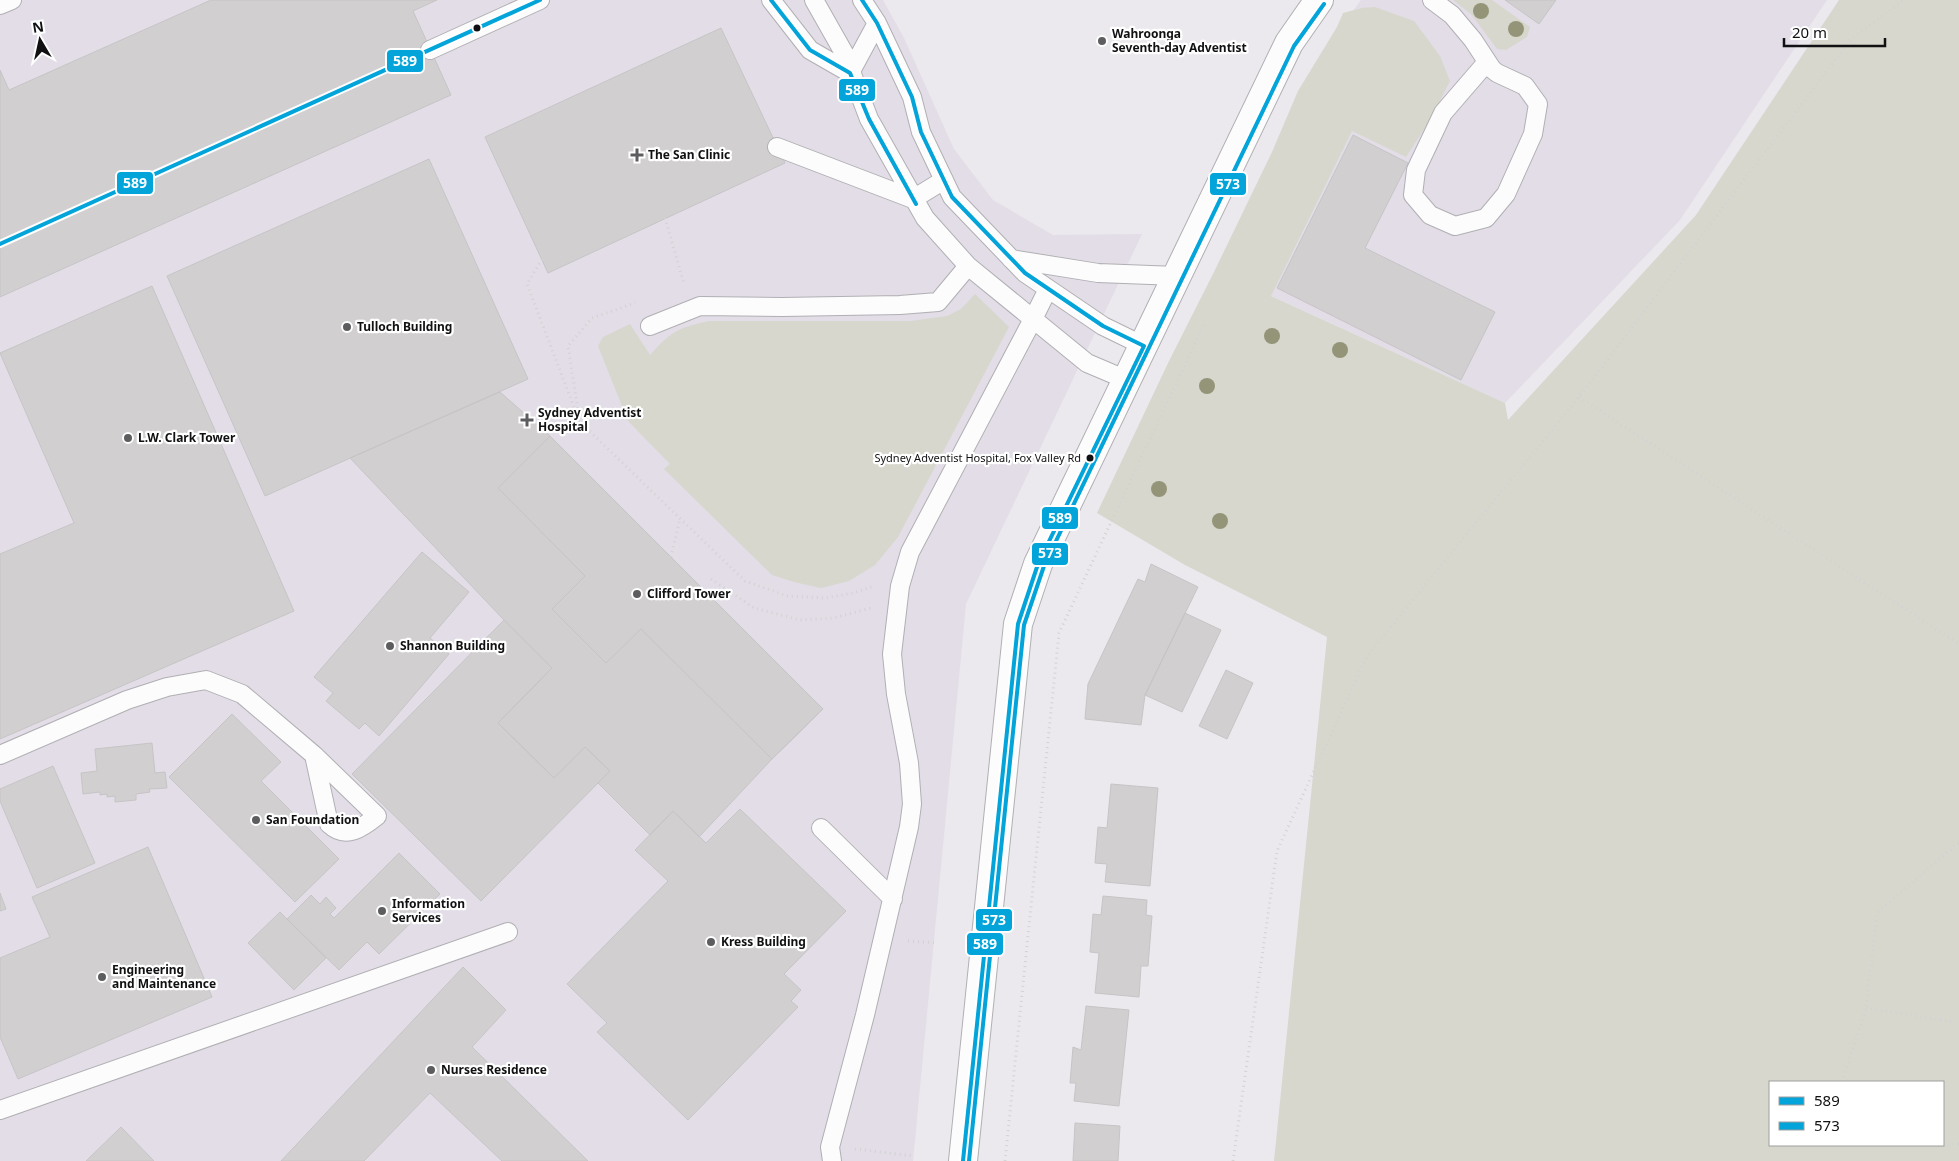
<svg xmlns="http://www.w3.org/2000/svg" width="1959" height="1161" viewBox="0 0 1959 1161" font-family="'Noto Sans',sans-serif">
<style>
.built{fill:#e2dde7}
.green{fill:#d7d7cd;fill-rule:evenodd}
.building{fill:#d2cfd1;stroke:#c6c4c5}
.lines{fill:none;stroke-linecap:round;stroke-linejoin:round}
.service-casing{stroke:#b1afb3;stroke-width:20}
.secondary-casing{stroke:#b1afb3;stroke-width:30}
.path{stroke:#d2d2d3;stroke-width:3;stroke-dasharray:1 4;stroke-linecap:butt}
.service{stroke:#fcfcfc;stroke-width:18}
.secondary{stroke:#fcfcfc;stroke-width:28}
.bus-1-casing{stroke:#fff;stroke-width:8}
.bus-2-casing{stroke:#fff;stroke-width:8}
.bus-1{stroke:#02a4d9;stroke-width:4}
.bus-2{stroke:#02a4d9;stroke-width:4}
.tree{fill:#949578}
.bus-dot{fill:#111012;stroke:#fff;stroke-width:2}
.poi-dot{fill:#5d5c5f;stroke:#fff;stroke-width:2}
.labels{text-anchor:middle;stroke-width:4.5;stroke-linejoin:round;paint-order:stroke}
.bus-label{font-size:11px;fill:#111012;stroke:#fff;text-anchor:end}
.poi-label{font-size:12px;font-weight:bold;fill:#111012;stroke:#fff;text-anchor:start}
.line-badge{stroke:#fff;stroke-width:2}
.badge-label{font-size:14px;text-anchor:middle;font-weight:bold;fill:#fff}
</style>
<rect width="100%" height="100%" fill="#ebe9ed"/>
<path class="built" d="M0,0H883L904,38L954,149L993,200L1053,235L1142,234L966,604L913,1161H0Z
M1361,0H1827L1680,220L1505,403L1215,270L1329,44Z"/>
<path class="green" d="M1453,0H1492L1530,27L1527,37L1506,50L1497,49L1471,14Z
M1839,0H1959V1161H1274L1327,637L1185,565L1097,513L1169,361L1215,270L1272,152L1298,91L1337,27L1343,13L1362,8L1375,7L1414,21L1440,56L1450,81L1430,120L1406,157L1352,131L1271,296L1505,403L1508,420L1696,215ZM1770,1082H1943V1145H1770Z
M975,294L1009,327L898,537L875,565L849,581L821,588L794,582L772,575L664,469L670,464L628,421L598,346L603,337L630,324L650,355C672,331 677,328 709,321H911L947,316L961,309Z"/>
<path class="building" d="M211,0H437L413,11L451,95L0,297V70L9,90Z
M1505,0H1556L1539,24Z
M721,28L785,163L548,273L485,137Z
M1353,135L1408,163L1365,248L1495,312L1461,380L1277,288Z
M429,159L528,379L265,496L167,276Z
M152,286L294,611L0,739V554L74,523L0,353Z
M500,392L550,436L823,709L772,759L699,837L673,811L650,835L598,783L610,771L585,747L554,778L498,723L552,668L504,620L350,458Z
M550,436L823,709L772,759L641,629L606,663L552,609L585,576L498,488Z
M422,552L469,592L430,638L449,654L379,736L365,723L359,729L326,701L333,693L314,677Z
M1151,564L1198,587L1145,695L1141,725L1085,719L1088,684L1138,579L1145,582Z
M1185,613L1221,630L1182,712L1145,695Z
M504,620L552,668L498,723L554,778L585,747L610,771L481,901L352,774Z
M1226,670L1253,683L1227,739L1199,726Z
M232,714L281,762L261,781L339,859L295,902L169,777Z
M152,743L155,773L165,772L167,788L149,789L150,792L136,794V800L115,802V796L107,797V794L100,795V792L83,794L81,773L97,771L95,749Z
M53,766L95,863L37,888L0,801V789Z
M1111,784L1158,788L1150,886L1105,882L1107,864L1095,863L1098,827L1107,828Z
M740,809L846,911L784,974L801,990L791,1001L798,1007L688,1120L597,1032L607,1023L567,984L668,881L635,850L673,811L706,843Z
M148,847L212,997L18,1079L0,1037V958L50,937L32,897Z
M399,853L440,894L379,954L367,942L339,970L287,919L311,895L320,904L326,897L336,908L330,914L334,918Z
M0,893L6,909L0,911Z
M1103,896L1147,900L1146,915L1152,916L1148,966H1141L1139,997L1095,993L1099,953L1090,952L1093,914L1101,915Z
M280,912L326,958L294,990L248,943Z
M463,967L506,1010L472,1047L588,1161H502L430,1093L364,1161H281Z
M1086,1006L1129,1010L1119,1106L1074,1101L1076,1083H1070L1073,1047L1081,1050Z
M1075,1123L1120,1126L1118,1161H1073Z
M121,1127L154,1161H86Z"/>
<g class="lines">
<g class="service-casing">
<path id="service" d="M771,0L810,50L850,73
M814,0L844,53L869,119L925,218L968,266L1087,363L1127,380
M862,0L877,23L912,97L921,132L952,197L1025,273L1103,326L1144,346
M1432,0L1452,15L1473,40L1492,69L1497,73L1525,86L1538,104L1533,134L1506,194L1486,218L1455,226L1430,215L1413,195L1416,170L1443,113L1487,62
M0,5L12,0
M430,50L540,0
M850,73L877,23
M777,147L913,199L944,180
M1011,259L1098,273L1177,276
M650,326L700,306L782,307L900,305L938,302L968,266
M0,755L127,700L167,687L206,680L242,694L314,755L377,816C362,828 346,840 329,824L314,755
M821,828L893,899
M0,1110L508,932
M832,1161L830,1147L865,1015L909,827L912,804L909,763L896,694L892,654L900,586L910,552L1033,319L1048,289"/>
</g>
<g class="secondary-casing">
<path id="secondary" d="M963,1161L1018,624L1038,564L1289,43L1319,0"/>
</g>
<path class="path" d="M665,218L684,284
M542,259L527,284L577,415
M1579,397L1959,644
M579,421L745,581L787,596L825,598L853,593L874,586
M580,423L568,346L592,318L635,303
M671,557L680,519
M711,579L754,608L800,620L834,618L871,608
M908,941L938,943
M1866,1008L1953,1022L1959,1020
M1842,1082L1866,1008L1877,913L1959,842
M1943,1144H1959
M855,1149L914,1156
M1005,1161L1059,633L1205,322
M1233,1161L1277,851L1367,656L1579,397L1852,38L1904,0"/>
<use href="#service" class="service"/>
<use href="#secondary" class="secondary"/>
<g class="bus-1-casing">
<path id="bus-1" d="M771,0L810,50L850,73L869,119L916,204
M862,0L877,23L912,97L921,132L952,197L1025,273L1103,326L1144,346L1038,564L1018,624L963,1161
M0,244L540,0"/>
</g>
<g class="bus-2-casing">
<path id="bus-2" d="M969,1161L1024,625L1044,566L1294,46L1324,4"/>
</g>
<use href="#bus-1" class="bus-1"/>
<use href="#bus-2" class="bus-2"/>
</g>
<g class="tree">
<circle cx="1481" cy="11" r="8"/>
<circle cx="1516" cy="29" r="8"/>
<circle cx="1272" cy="336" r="8"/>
<circle cx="1340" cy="350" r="8"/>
<circle cx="1207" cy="386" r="8"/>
<circle cx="1159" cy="489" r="8"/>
<circle cx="1220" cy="521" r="8"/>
</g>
<g class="bus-dot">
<circle cx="477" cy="28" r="4.5"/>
<circle cx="1090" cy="458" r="4.5"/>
</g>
<g class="poi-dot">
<circle cx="1102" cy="41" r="5"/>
<path d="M634.5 147.5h5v5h5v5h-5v5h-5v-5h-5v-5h5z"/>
<circle cx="347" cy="327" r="5"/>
<path d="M524.5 412.5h5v5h5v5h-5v5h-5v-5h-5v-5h5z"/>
<circle cx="128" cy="438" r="5"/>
<circle cx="637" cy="594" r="5"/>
<circle cx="390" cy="646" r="5"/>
<circle cx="256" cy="820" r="5"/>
<circle cx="382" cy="911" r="5"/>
<circle cx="711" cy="942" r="5"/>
<circle cx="102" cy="977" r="5"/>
<circle cx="431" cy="1070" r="5"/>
</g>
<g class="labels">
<g class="bus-label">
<text x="1081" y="462">Sydney Adventist Hospital, Fox Valley Rd</text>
</g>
<g class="poi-label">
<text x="1112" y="38">Wahroonga<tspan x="1112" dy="14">Seventh-day Adventist</tspan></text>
<text x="648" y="159">The San Clinic</text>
<text x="357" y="331">Tulloch Building</text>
<text x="538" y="417">Sydney Adventist<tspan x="538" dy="14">Hospital</tspan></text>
<text x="138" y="442">L.W. Clark Tower</text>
<text x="647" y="598">Clifford Tower</text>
<text x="400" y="650">Shannon Building</text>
<text x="266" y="824">San Foundation</text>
<text x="392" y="908">Information<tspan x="392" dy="14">Services</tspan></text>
<text x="721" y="946">Kress Building</text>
<text x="112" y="974">Engineering<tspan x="112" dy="14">and Maintenance</tspan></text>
<text x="441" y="1074">Nurses Residence</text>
</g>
</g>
<g class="line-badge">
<rect x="386" y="49" width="38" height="24" rx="5" fill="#02a4d9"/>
<rect x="838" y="78" width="38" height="24" rx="5" fill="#02a4d9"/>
<rect x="116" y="171" width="38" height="24" rx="5" fill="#02a4d9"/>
<rect x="1209" y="172" width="38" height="24" rx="5" fill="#02a4d9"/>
<rect x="1041" y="506" width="38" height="24" rx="5" fill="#02a4d9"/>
<rect x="1031" y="542" width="38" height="24" rx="5" fill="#02a4d9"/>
<rect x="975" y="908" width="38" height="24" rx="5" fill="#02a4d9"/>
<rect x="966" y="932" width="38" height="24" rx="5" fill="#02a4d9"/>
</g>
<g class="badge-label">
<text x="405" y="66">589</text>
<text x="857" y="95">589</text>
<text x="135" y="188">589</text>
<text x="1228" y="189">573</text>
<text x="1060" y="523">589</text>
<text x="1050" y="558">573</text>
<text x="994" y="925">573</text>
<text x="985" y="949">589</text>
</g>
<rect x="1769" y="1081" width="175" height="65" fill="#ffffff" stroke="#a09fa0"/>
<rect x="1779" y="1097" width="25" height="8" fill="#02a4d9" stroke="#a09fa0"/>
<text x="1814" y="1106" font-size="15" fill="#111012">589</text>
<rect x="1779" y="1122" width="25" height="8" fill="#02a4d9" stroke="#a09fa0"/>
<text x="1814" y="1131" font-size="15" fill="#111012">573</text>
<g transform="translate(40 40) rotate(351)" stroke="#ffffff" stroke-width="4" paint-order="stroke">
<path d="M0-4L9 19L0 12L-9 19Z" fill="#111012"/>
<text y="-8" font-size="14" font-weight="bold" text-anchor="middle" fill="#111012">N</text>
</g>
<path d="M1784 38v8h101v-8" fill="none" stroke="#111012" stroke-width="2.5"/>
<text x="1792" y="38" font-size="15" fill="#111012" stroke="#ffffff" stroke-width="4" paint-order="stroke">20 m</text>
</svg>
